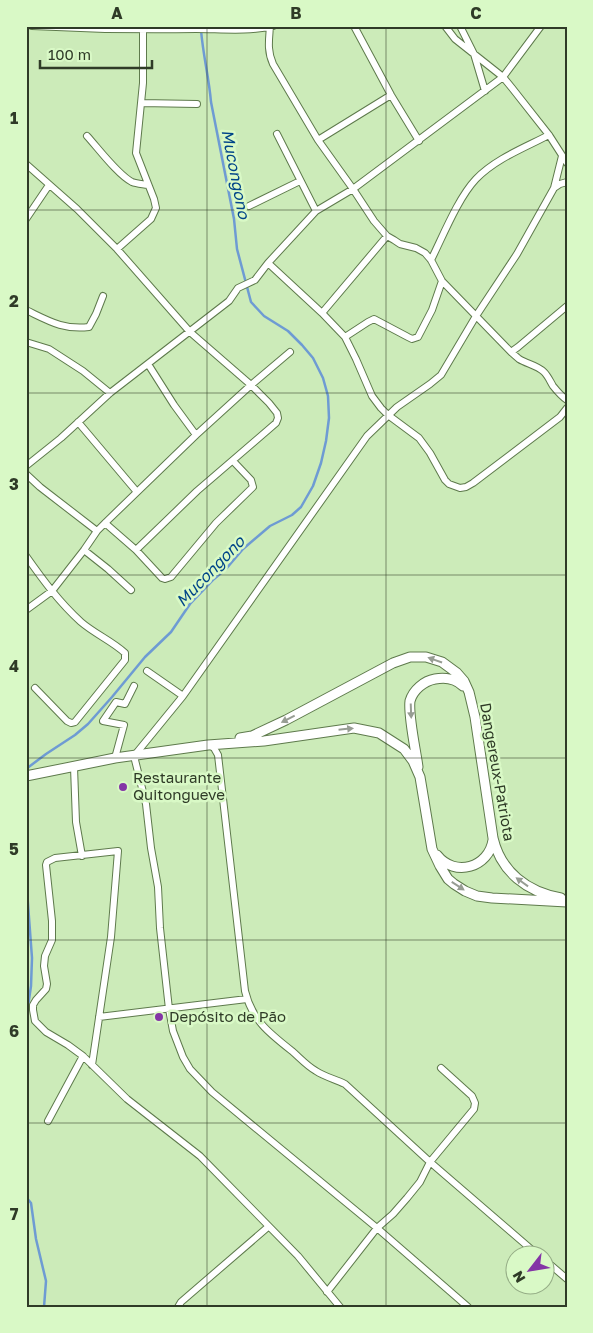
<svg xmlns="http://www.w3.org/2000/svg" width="593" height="1333" viewBox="0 0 593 1333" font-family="'Golos Text',sans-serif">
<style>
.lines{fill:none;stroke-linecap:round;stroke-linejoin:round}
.stream{stroke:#6e9bd3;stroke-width:2.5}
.minor-casing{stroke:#5e7a4c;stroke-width:8}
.tertiary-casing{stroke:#5e7a4c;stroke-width:11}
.minor{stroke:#fff;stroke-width:6}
.tertiary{stroke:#fff;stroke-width:9}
.oneway{fill:#979d93}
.grid{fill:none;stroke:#2f3b27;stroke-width:1;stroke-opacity:0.55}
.poi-dot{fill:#8435a6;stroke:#d9f9c6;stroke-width:2}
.labels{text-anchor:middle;stroke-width:5;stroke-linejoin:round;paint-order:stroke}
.street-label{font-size:15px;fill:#2f3b27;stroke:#d9f9c6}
.poi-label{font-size:15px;fill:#2f3b27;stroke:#d9f9c6;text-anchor:start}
.water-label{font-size:16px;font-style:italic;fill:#004588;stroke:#d9f9c6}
.neatline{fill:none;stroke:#2f3b27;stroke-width:2}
.grid-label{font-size:16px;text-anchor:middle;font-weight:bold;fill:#2f3b27}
</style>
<rect width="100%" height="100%" fill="#ccebb9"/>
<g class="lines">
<path class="stream" d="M26,769L46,754L75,735L88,724L112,697L145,657L171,632L190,604L214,579L226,569L243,549L270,526L292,515L301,507L313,486L321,463L326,441L329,418L328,396L323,378L313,358L302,345L288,331L264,316L251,302L237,249L234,219L211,102C209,78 203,55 201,30
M26,877L32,958L31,986L26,1020
M26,1197L31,1203L36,1239L46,1281L44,1307"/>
<g class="minor-casing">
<path id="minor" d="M32,26C87,29 141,30 196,29C221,29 248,32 273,26
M270,26C269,40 267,51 273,64L318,140L353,189L374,221L387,236L394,240L400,244L416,248L425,253L431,260L442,281L511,352L519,359C527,364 537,365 544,372C548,376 550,381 553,386C557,391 561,396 567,400
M354,26L391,95L419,141
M445,26L455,39L503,77L512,88L549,135L567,163
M460,26L474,54L485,91
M141,103L197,104
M277,134L316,211
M87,136C98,148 118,175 132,182C137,184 143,184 148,185
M318,140L391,95
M26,164L77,209L117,249L190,332L251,385L269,403L277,413L278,418L276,423L197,491L136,550
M554,188L562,156
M249,206L300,181
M26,219L49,185
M117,249L151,219L156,208L154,199L136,153L143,83V26
M431,260C443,236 458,198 476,179C495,159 524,148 549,135
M268,263L322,313L345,337L356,359L372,396L381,408L388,415L419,438L430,453L445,480L449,484L460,488L466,487L473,483L560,417L567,408
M26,310C49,321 63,330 89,327L96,314L103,296
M322,313L387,236
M345,337L368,322L374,319L408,337L412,339L418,337L432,310L442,281
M26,342L49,349L83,371L110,393
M511,352L518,347L567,306
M148,364L174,405L196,435
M78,422L137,492
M26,466L61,438L110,393L229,301L238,288L255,280L268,263L316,211L353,189L503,77L541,26
M26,474L40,487L97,531
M105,523L136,550L162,578L165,579L171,577L216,523L253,487L251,480L233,461
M84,550L108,569L131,590
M26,556C43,580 59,602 81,622C95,634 112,641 125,653V660L75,722L71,723L67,721L35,688
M26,610L52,591L84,550L97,531L105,523L196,435L251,385L290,352
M147,671L183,696
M211,746L214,748L218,755L245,991C252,1020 269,1033 292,1051C300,1058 307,1066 316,1071C325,1077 335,1079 345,1084L430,1162L539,1256
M115,758L124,725L103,721L116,702L125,704L134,686
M74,767L76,822L82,856
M99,1017L247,999
M92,1065L111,937L118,851L55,858L47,862L46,865L52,921V940L45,956L44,966L47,984L46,989L36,1000L33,1005V1010L35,1021L46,1032L68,1045L83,1056L127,1099L200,1156L298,1256L340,1307
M48,1121L83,1056
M546,1261L567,1279
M327,1292L377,1228L393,1214L407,1198L420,1182L430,1162L474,1109L475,1103L472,1096L441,1068
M178,1307L181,1302L268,1227
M468,1307L377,1228L212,1092L190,1069L183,1057L173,1031L169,1009L160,928L158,887L151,848L146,804L134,756L183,696L367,436L397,407L430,384L441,375L476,316L517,254L554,188L560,184L567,182"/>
</g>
<g class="tertiary-casing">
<path id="tertiary" d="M240,738L252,736L286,720L393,663L410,657H426L442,662L457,673L464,681L469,692L475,717L493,838C501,872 527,892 561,898
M418,767C416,751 408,716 410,701C413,690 424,681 435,679C445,677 456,679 463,686
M26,776L115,758L208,745L264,741L354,728L379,733L404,749L413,761L420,777L432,849L440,866L448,879L454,884L465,891L477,896L492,898L567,902
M437,855C455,878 489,867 493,840"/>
</g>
<use href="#minor" class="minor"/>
<use href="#tertiary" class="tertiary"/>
</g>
<defs><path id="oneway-solid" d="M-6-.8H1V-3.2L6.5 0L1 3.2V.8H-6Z" transform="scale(1.25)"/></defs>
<g class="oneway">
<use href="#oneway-solid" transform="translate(435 660) rotate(-161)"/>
<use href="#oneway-solid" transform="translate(411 711) rotate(88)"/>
<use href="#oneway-solid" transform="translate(288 719) rotate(153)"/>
<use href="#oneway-solid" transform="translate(346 729) rotate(-6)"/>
<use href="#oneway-solid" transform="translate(522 882) rotate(-144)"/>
<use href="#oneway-solid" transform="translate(458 886) rotate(33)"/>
</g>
<path class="grid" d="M207,26V1307M386,26V1307M26,210H567M26,393H567M26,575H567M26,758H567M26,940H567M26,1123H567"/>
<g class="poi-dot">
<circle cx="123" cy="787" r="5"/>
<circle cx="159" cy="1017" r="5"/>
</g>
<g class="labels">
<g class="street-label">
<text transform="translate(497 772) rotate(80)" y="5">Dangereux-Patriota</text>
</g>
<g class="poi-label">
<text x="133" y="783">Restaurante<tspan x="133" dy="17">Quitongueve</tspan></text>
<text x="169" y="1022">Depósito de Pão</text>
</g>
<g class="water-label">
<text transform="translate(236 174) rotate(79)" y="6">Mucongono</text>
<text transform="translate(210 571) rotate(-46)" y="6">Mucongono</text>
</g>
</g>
<rect width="593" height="1333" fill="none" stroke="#d9f9c6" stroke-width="55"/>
<g transform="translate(530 1270) rotate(239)"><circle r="24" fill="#d9f9c6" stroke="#95ad86"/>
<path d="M0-4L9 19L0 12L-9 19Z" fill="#8435a6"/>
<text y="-8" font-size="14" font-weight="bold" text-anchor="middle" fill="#2f3b27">N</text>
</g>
<path d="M40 60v8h112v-8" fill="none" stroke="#2f3b27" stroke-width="2.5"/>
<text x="48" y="60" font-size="15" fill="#2f3b27" stroke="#d9f9c6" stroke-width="4" paint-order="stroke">100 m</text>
<rect x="28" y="28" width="538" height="1278" class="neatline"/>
<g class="grid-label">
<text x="117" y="19">A</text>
<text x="296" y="19">B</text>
<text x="476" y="19">C</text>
<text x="14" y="124">1</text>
<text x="14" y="307">2</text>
<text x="14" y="490">3</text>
<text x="14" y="672">4</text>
<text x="14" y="855">5</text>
<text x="14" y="1037">6</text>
<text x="14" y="1220">7</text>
</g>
</svg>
